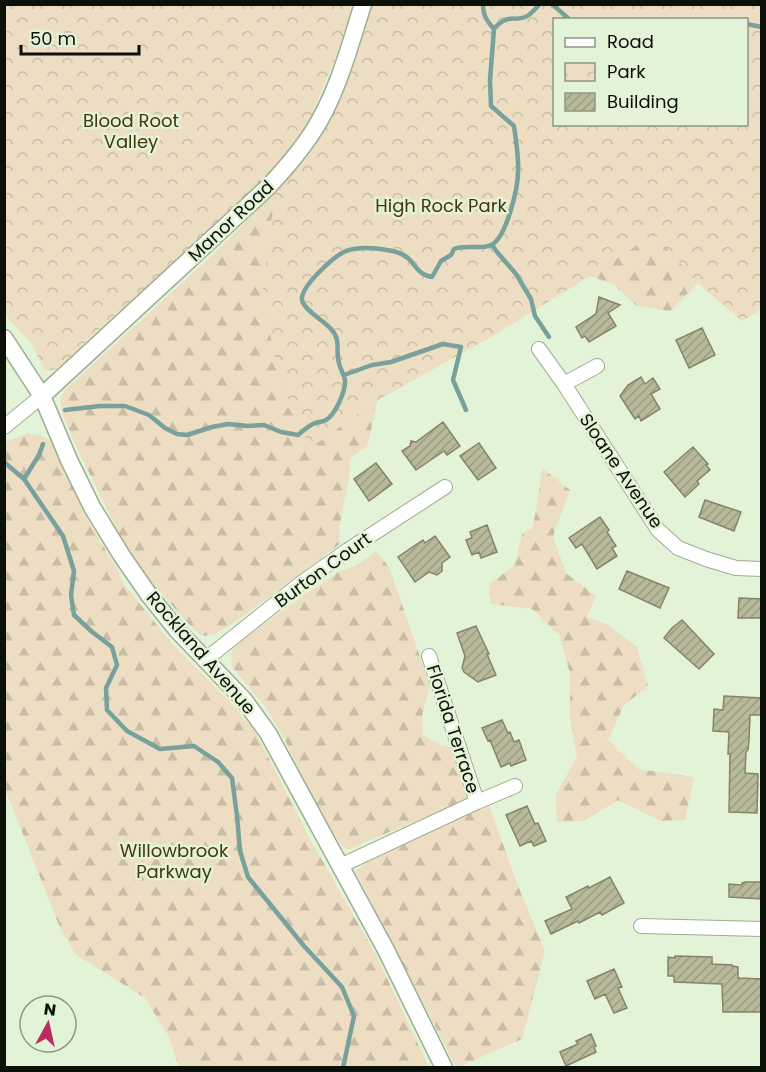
<svg xmlns="http://www.w3.org/2000/svg" width="766" height="1072" viewBox="0 0 766 1072" font-family="Poppins,sans-serif">
<style>
.forest{fill:url(#forest-firs);fill-rule:evenodd}
.park{fill:url(#park-crowns);fill-rule:evenodd}
.lines{fill:none;stroke-linecap:round;stroke-linejoin:round}
.stream{stroke:#78a19b;stroke-width:4.5}
.building{fill:url(#building-hatch);stroke:#848469;stroke-width:1.5}
.minor-casing{stroke:#9ead94;stroke-width:16}
.tertiary-casing{stroke:#9ead94;stroke-width:19}
.minor{stroke:#fff;stroke-width:14}
.tertiary{stroke:#fff;stroke-width:16}
.labels{text-anchor:middle;stroke-width:5;stroke-linejoin:round;paint-order:stroke}
.park-label{font-size:18px;fill:#48340d;stroke:#e3f3d8}
.street-label{font-size:18px;fill:#0b1008;stroke:#e3f3d8}
</style>
<defs>
<pattern id="forest-firs" width="22" height="20" patternUnits="userSpaceOnUse" patternTransform="scale(1.5)"><rect width="22" height="20" fill="#edddc3"/><path d="M5 1l3.5 6h-7zM16 11l3.5 6h-7z" fill="#cabda6"/></pattern>
<pattern id="park-crowns" width="20" height="18" patternUnits="userSpaceOnUse" patternTransform="scale(1.5)"><rect width="20" height="18" fill="#edddc3"/><path d="M2 6a3 3 0 1 1 6 0M12 15a3 3 0 1 1 6 0" fill="none" stroke="#cabda6"/></pattern>
<pattern id="building-hatch" width="6" height="6" patternUnits="userSpaceOnUse" patternTransform="scale(1.5)"><rect width="6" height="6" fill="#b8b89b"/><path d="M-1 1l2-2M0 6l6-6M5 7l2-2" fill="none" stroke="#9d9d84"/></pattern>
</defs>
<rect width="100%" height="100%" fill="#e3f3d8"/>
<path class="forest" d="M373,5H761V310L742,321L698,283L670,311L637,306L613,284L590,276L496,334L378,399L367,447L350,458L349,478L339,528L340,544L235,622L215,634L204,636L196,632L149,580L120,536L76,446L63,415L60,400L65,390L219,249L306,160L320,139L345,90ZM554,20H746V124H554Z
M27,434C39,434 44,435 52,443L89,522L116,567L123,583L173,645L237,709L258,737L310,839L376,955L429,1067H179L168,1035L145,998L75,954L61,930L5,789V442Z
M542,468L570,490L553,536L566,573L596,596L587,617L607,624L637,647L648,686L624,705L608,740L638,769L694,777L685,820L660,821L618,800L584,821L557,822L556,794L577,757L570,718V674L560,636L532,609L491,604L489,585L515,565L522,534L532,528L536,511Z
M376,551L389,567L430,685L422,716L423,735L440,745L456,748L468,796L462,802L363,843L352,849H346L341,844L327,824L311,798L285,740L267,709L232,667L231,654L234,647L245,636L338,572L358,565Z
M489,805L520,891L545,951L522,1039L459,1067H456L355,871L377,855Z"/>
<path class="park" d="M4,5H354L335,58L310,119L292,150L237,206L100,328L57,369L45,371L31,343L5,315Z
M373,5H761V310L742,321L698,283L654,234L590,276L496,334L378,400L310,448L278,376L263,295L268,239L277,189L306,160L320,139L332,117L352,71ZM554,20H746V124H554Z"/>
<g class="lines">
<path class="stream" d="M483,4C483,16 487,21 494,29
M552,4L570,20
M746,24L762,27
M492,245L497,252L516,274L531,299L535,316L549,337
M344,375L372,365L391,362L443,344L461,347L453,380L466,410
M65,410L100,406H125L149,415L165,428L177,434L187,435L212,427L228,424L248,426L264,425L281,432L298,435C303,431 307,427 313,424C317,422 322,422 326,420C335,415 346,391 345,380C344,374 340,369 339,363C335,350 342,341 331,329C324,321 304,310 302,300C300,287 334,256 346,251C358,247 375,248 387,250C394,251 402,253 408,258C416,266 419,275 432,277L441,261L451,255L454,249C466,244 480,250 491,245C506,239 518,188 518,172C519,157 516,141 514,126L491,106L490,80L494,29C509,11 516,24 529,15C533,12 536,8 540,4
M4,462L24,479L63,536L74,571L71,595L74,615L91,631L112,647L117,665L106,688L107,710L127,731L160,749L194,746L218,762L232,778L237,816L240,851L248,877L304,946L342,987L354,1016L343,1068
M24,479L39,455L43,444"/>
</g>
<path class="building" d="M599,297L620,305L608,313L616,326L589,342L585,336L582,338L576,327L596,314Z
M702,328L715,355L689,368L676,340Z
M641,377L645,384L653,378L660,389L651,394L660,409L641,421L639,416L635,419L620,396L628,385Z
M443,422L460,446L447,455L444,451L416,470L402,451L410,446L411,441L416,442Z
M479,443L496,468L478,480L460,456Z
M693,447L708,464L706,465L710,470L697,481L699,484L685,497L664,472Z
M376,463L392,484L369,501L354,479Z
M705,500L741,512L734,531L699,517Z
M600,517L609,530L607,532L616,546L612,548L617,556L597,569L582,544L576,548L569,538Z
M487,525L497,552L481,558L479,552L472,555L466,540L472,538L470,532Z
M435,536L450,557L442,563V571L437,575L429,572L415,582L398,557L423,540L425,543Z
M627,571L669,588L660,608L619,589Z
M739,598L762,599V618H738Z
M682,620L714,654L699,669L664,638L672,628Z
M476,626L489,654H487L496,675L478,682L464,672L462,668L465,656L457,633Z
M724,696L762,698V715H750L749,740L748,750L746,752L745,773L758,774L757,813L729,812L730,754H728L729,732L713,731L714,709L723,710Z
M502,720L508,733L510,732L514,742L519,740L526,760L511,766L510,763L501,767L490,740L488,741L482,728Z
M527,806L535,824L538,823L546,841L534,846L531,841L520,846L506,815Z
M610,877L624,903L602,915L600,912L579,923L578,921L551,934L545,921L572,909L566,897L588,886L589,888Z
M745,882H762V899L729,897V884L742,885V883Z
M675,956L712,957V964L732,965V966L738,967V978L762,979V1012H723L722,984L674,982V976H668V957L675,958Z
M614,969L622,987L618,988L627,1008L614,1013L605,994L595,999L587,981Z
M591,1034L596,1046L594,1047L596,1052L566,1066L560,1052L578,1044L576,1041Z"/>
<g class="lines">
<g class="minor-casing">
<path id="minor" d="M539,349L564,384L658,530L678,548L706,559L736,568L762,569
M564,384L597,366
M4,427L42,396
M429,656L477,802
M205,660L300,584L348,550L445,487
M340,866L477,802L515,786
M641,926L762,929"/>
</g>
<g class="tertiary-casing">
<path id="tertiary" d="M4,338L42,396L69,460L92,507L122,556L149,595L177,630L244,700L268,733L386,950L444,1068
M42,396L268,187C284,170 299,153 312,133C337,95 349,48 363,4"/>
</g>
<use href="#minor" class="minor"/>
<use href="#tertiary" class="tertiary"/>
</g>
<g class="labels">
<g class="park-label">
<text x="131" y="127">Blood Root<tspan x="131" dy="21">Valley</tspan></text>
<text x="441" y="212">High Rock Park</text>
<text x="174" y="857">Willowbrook<tspan x="174" dy="21">Parkway</tspan></text>
</g>
<g class="street-label">
<text transform="translate(231 221) rotate(-43)" y="6">Manor Road</text>
<text transform="translate(621 471) rotate(56)" y="6">Sloane Avenue</text>
<text transform="translate(323 570) rotate(-36)" y="6">Burton Court</text>
<text transform="translate(201 653) rotate(49)" y="6">Rockland Avenue</text>
<text transform="translate(453 729) rotate(72)" y="6">Florida Terrace</text>
</g>
</g>
<rect width="766" height="1072" fill="none" stroke="#0b1008" stroke-width="12"/>
<rect x="553" y="18" width="195" height="108" fill="#e3f3d8" stroke="#8d9885" stroke-width="1.5"/>
<rect x="565" y="38" width="30" height="9" fill="#ffffff" stroke="#8d9885" stroke-width="1.5"/>
<text x="607" y="48" font-size="18" fill="#0b1008">Road</text>
<rect x="565" y="63" width="30" height="18" fill="url(#park-crowns)" stroke="#8d9885" stroke-width="1.5"/>
<text x="607" y="78" font-size="18" fill="#0b1008">Park</text>
<rect x="565" y="93" width="30" height="18" fill="url(#building-hatch)" stroke="#8d9885" stroke-width="1.5"/>
<text x="607" y="108" font-size="18" fill="#0b1008">Building</text>
<g transform="translate(48 1024) rotate(8)"><circle r="28" fill="#e3f3d8" stroke="#8d9885" stroke-width="1.5"/>
<path d="M0-4.5L10 22L0 15L-10 22Z" fill="#b92d64"/>
<text y="-9" font-size="16" font-weight="bold" text-anchor="middle" fill="#0b1008">N</text>
</g>
<path d="M21 45v9h118v-9" fill="none" stroke="#0b1008" stroke-width="3"/>
<text x="30" y="45" font-size="18" fill="#0b1008" stroke="#e3f3d8" stroke-width="4.5" paint-order="stroke">50 m</text>
</svg>
